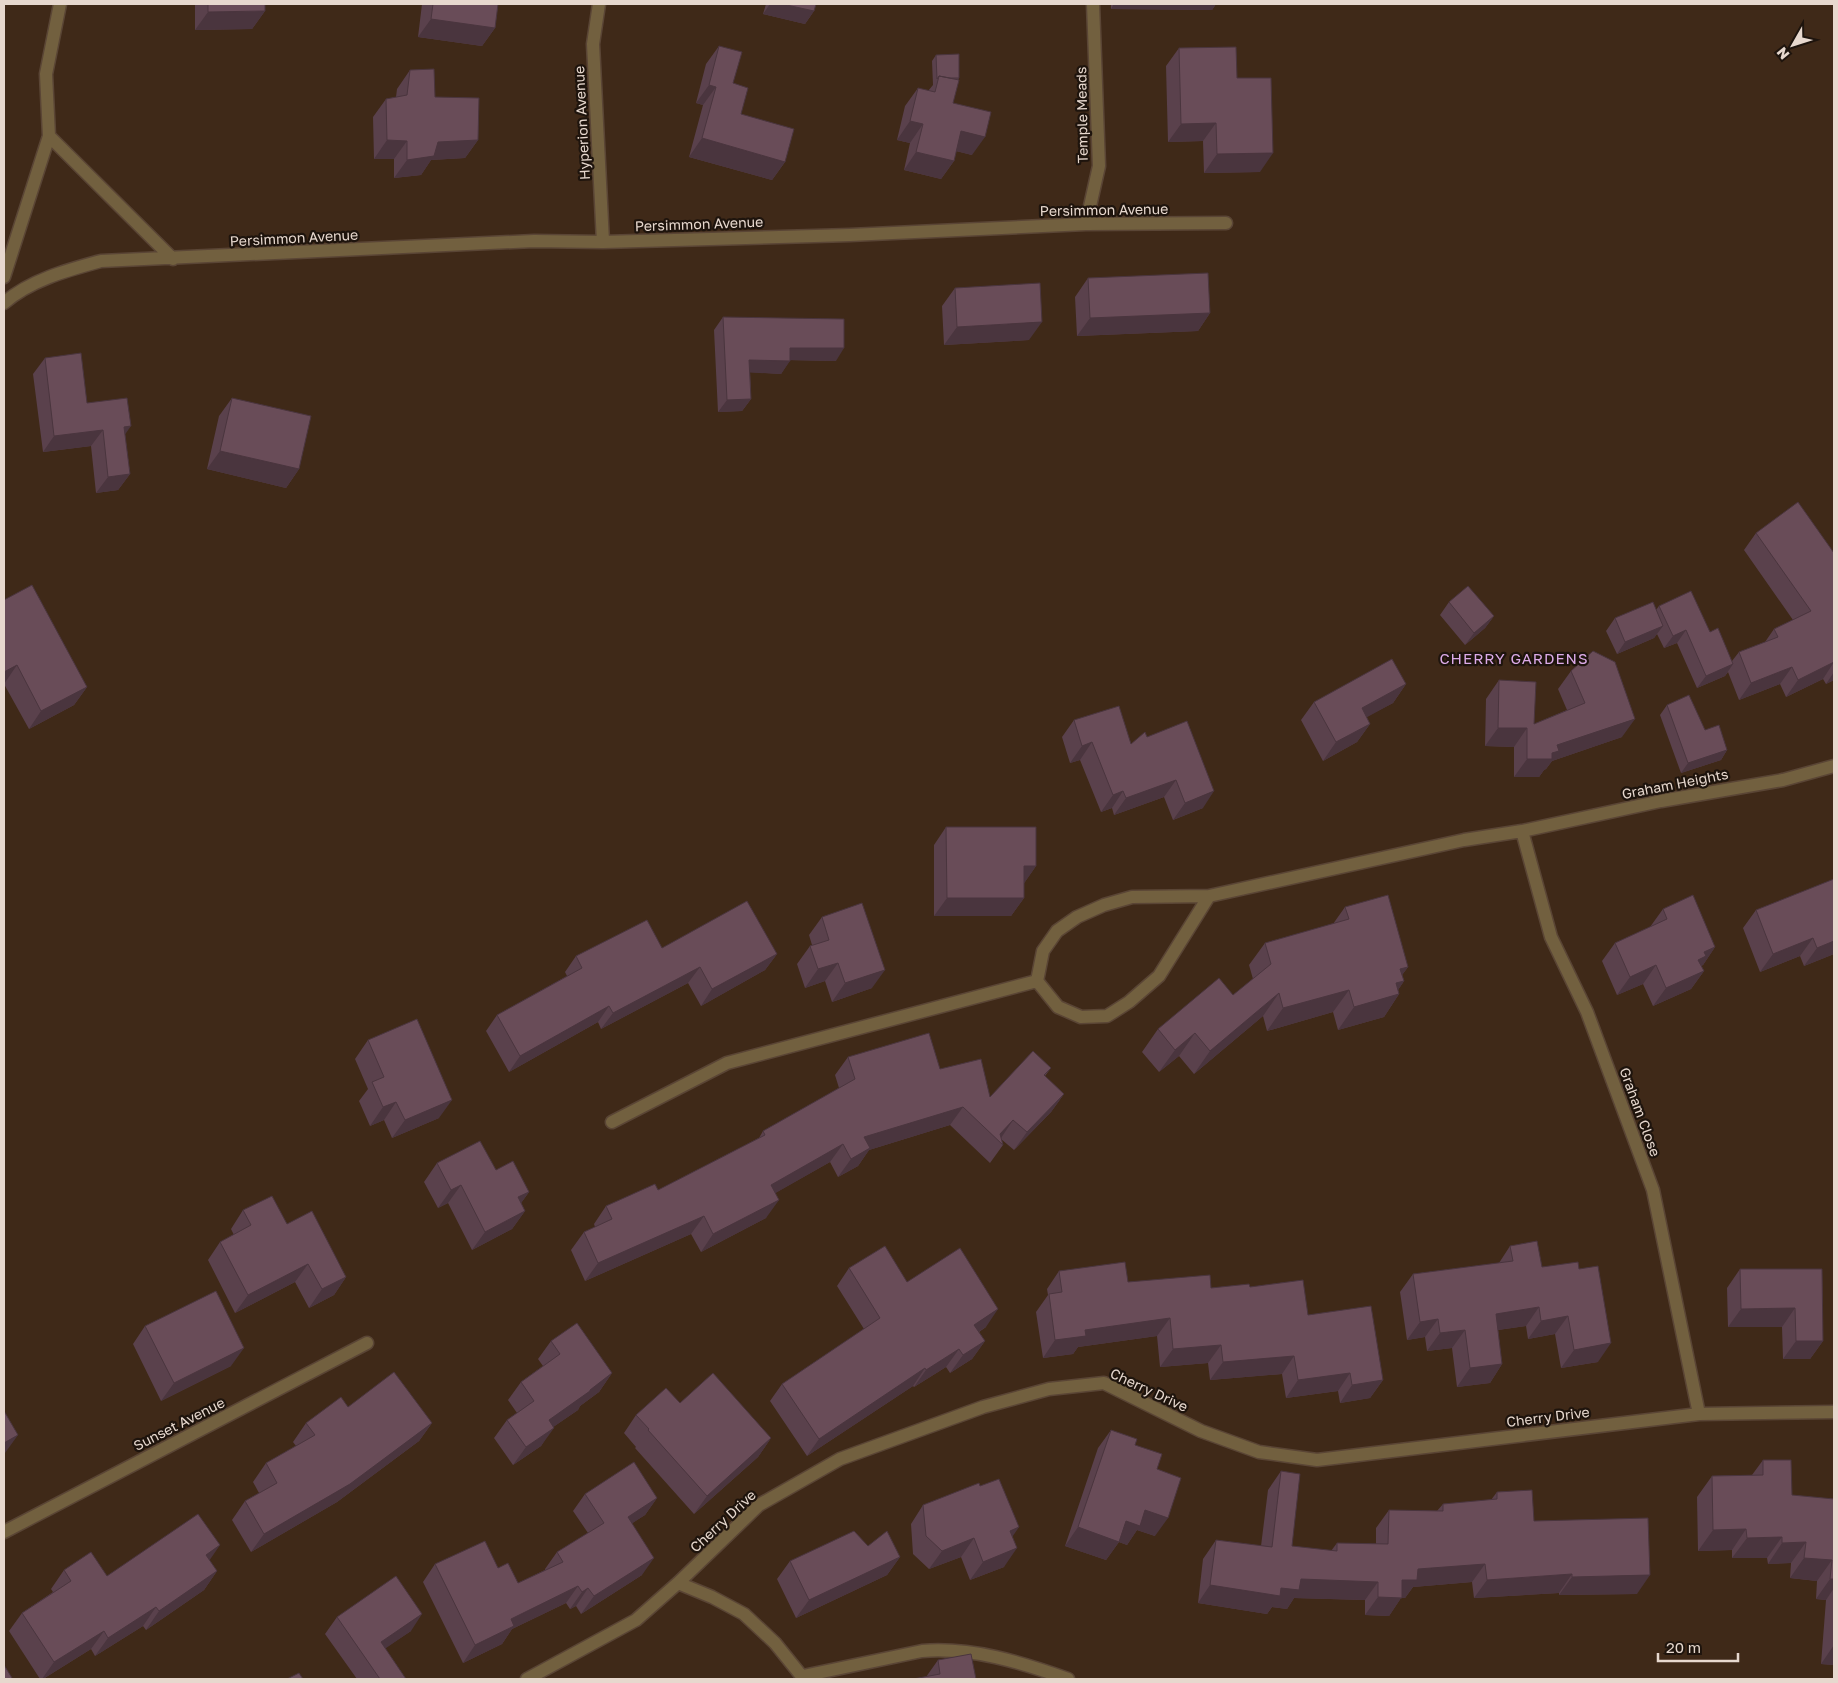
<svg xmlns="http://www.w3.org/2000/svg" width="1838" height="1683" viewBox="0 0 1838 1683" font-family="'Golos Text',sans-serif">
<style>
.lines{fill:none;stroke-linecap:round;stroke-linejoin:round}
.minor-casing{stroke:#5a4535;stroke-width:15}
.minor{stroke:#72603f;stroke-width:12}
.wall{fill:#5a414c}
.shaded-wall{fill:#4a353e}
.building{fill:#694c58;stroke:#4a353e}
.labels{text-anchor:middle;stroke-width:4.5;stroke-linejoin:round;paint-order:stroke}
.street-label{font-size:14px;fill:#e7d8ce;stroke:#1e140d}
.neighbourhood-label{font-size:15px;letter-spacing:1px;fill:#dcaae7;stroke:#1e140d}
</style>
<rect width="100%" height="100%" fill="#3f2918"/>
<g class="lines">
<g class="minor-casing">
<path id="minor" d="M599,4L593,44L603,242
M49,136L173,259
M1086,224L1099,166L1093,4
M4,277L49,136L46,74L60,4
M4,303C30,280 68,270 101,261L534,241L603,242L850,235L1086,224L1226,223
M1522,831L1551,937L1587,1012L1653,1190L1699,1414
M1209,896L1159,976L1129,1002L1107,1016L1081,1017L1058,1007L1037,981L1043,951L1057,931L1077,917L1104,905L1132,897L1209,896L1464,840L1522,831L1661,801L1783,780L1834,766
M612,1122L727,1063L1037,981
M4,1532L367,1343
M678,1583L712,1597L744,1614L775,1643L804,1679
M803,1676L922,1651C972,1647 1020,1662 1068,1679
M527,1679L636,1620L678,1583L759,1505L840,1459L983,1407L1049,1389L1104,1383L1201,1431L1259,1452L1317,1460L1699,1414L1834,1412"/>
</g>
<use href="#minor" class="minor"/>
</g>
<path class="wall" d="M195,4H265V11L252,29L195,30Z
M422,4H498L495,28L482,46L418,37Z
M766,4H816L814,11L805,24L763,14Z
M1111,4H1216L1212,10L1111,9Z
M719,46L733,83L741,114L785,162L772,180L689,157L703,105L696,103L706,64Z
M1179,48L1260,172L1204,173L1203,141L1168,142L1166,66Z
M936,55L959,78L958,80L953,103L972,155L956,151L954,161L941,179L904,170L910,143L897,140L905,106L918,88L928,91L933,85L932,61Z
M410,70L435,97L478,140L465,158L431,160L421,175L394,178V159H374L373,117L386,99L396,97L397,89Z
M1088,278L1210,313L1198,331L1077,336L1075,297Z
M955,288L1029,340L944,345L942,306Z
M723,317L836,361L790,360L781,374L750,372L751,399L742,411L718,412L714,330Z
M45,358L87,403L125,435L130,474L118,490L96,493L91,446L43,452L33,374Z
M232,398L299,469L286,488L207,469L219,416Z
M1756,533L1834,553V680L1826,684L1823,679L1786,697L1780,684L1739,700L1728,672L1725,676L1697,688L1677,643L1664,648L1657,634L1654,638L1617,654L1606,631L1615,618L1656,610L1659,606L1710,632L1732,661L1739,652L1765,642L1774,629L1793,620L1744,550Z
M4,600L87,687L74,705L29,729L4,684Z
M1449,602L1494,616L1485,628L1465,645L1440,615Z
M1571,671L1622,737L1552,761L1546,769L1544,770L1539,777H1514V747L1485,746L1486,699L1499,680L1534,724L1567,710L1558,689Z
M1406,684L1393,703L1366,717L1370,724L1357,742L1323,761L1301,720L1314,702Z
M1667,705L1705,730L1727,750L1721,760L1681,773L1660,715Z
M1074,720L1131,744L1147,737L1203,808L1173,820L1164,797L1114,815L1112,808L1101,812L1080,760L1070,763L1062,737Z
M946,827L1036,866L1024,883V898L1011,916H934V845Z
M1834,879V954L1804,966L1800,956L1760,972L1743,928L1756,910Z
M1345,907L1408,967L1402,975L1404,981L1398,990L1399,994L1384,1017L1338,1030L1333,1012L1267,1031L1263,1016L1194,1074L1179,1056L1159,1072L1142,1052L1158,1029L1233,995L1253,979L1249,965L1265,943L1333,924Z
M1663,909L1715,947L1703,965L1701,966L1704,971L1691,989L1653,1006L1643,984L1617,995L1602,961L1615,943L1650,927Z
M822,917L872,988L832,1002L825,981L805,988L797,964L810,946L812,945L809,935Z
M662,948L777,954L765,970L701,1006L688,983L601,1029L598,1022L509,1072L486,1031L497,1015L567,976L565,972L576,956Z
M368,1040L439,1118L392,1138L384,1120L370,1126L359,1101L368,1089L355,1059Z
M848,1057L940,1069L990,1097L1051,1068L1045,1076L1064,1094L1051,1112L1014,1150L1001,1139L1003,1145L990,1163L950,1125L869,1150L858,1166L838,1177L830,1162L775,1193L766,1218L701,1252L691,1234L585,1281L571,1250L584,1232L595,1227L594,1224L606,1206L658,1190L759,1138L763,1131L839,1088L835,1075Z
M437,1163L496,1170L529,1192L521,1203L525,1211L512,1229L472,1250L448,1203L438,1208L424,1182Z
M243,1210L287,1224L346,1277L334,1295L309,1308L295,1282L235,1313L208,1260L220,1242L234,1235L231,1229Z
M1510,1246L1542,1267L1598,1362L1561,1368L1555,1334L1528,1339L1526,1326L1498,1330L1502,1364L1490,1383L1457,1387L1452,1348L1427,1351L1425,1337L1407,1340L1400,1292L1413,1274L1499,1263Z
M849,1268L907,1282L986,1327L979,1332L985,1341L972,1359L950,1373L946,1367L914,1387L913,1386L807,1456L770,1401L782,1384L864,1329L837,1286Z
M1740,1269H1822L1823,1341L1810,1359H1783L1782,1327H1728L1727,1288Z
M1059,1271L1128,1282L1211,1288L1250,1287L1308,1315L1383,1380L1370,1398L1340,1403L1338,1391L1286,1398L1282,1374L1210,1380L1208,1363L1160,1367L1157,1336L1078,1347L1073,1354L1043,1358L1036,1312L1048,1295L1047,1289Z
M145,1326L231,1366L161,1401L133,1344Z
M551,1341L612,1373L599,1392L580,1406L578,1410L553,1427L541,1446L513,1465L494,1438L507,1420L517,1413L508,1400L521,1382L543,1366L538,1359Z
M348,1407L432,1423L419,1441L337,1502L251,1552L232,1520L245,1501L259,1493L253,1482L266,1463L296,1446L293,1442L306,1423Z
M636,1415L771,1438L758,1457L694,1514L635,1448L636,1447L624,1433Z
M1111,1430L1135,1445L1157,1469L1155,1536L1137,1530L1127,1545L1119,1542L1106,1560L1065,1546L1098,1448Z
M1763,1460L1792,1495L1834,1499V1665L1821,1664L1826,1600L1816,1599L1817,1581L1790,1578L1791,1563L1768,1564L1767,1558H1732V1550L1698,1551L1697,1497L1712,1476L1752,1475Z
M1281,1471L1292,1546L1331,1551L1337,1543L1376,1544V1528L1389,1510L1437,1511L1443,1504L1491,1500L1497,1492L1534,1521L1637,1594L1559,1595V1593L1474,1598L1472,1582L1413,1587L1405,1598H1401L1389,1616L1365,1615V1600L1294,1598L1287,1609L1272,1607L1267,1614L1198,1603L1203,1559L1216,1540L1261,1546L1268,1490Z
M980,1486L1012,1537L1004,1567L970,1580L961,1557L929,1569L913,1554L911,1524L923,1505Z
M585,1494L657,1498L645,1515L632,1523L642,1575L581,1614L576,1606L570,1609L566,1603L512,1629L502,1644L463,1663L423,1582L435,1564L498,1568L518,1583L545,1570V1569L557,1552L588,1533L573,1511Z
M868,1546L900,1557L887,1575L796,1618L777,1579L790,1561Z
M209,1560L217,1571L204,1590L146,1630L143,1626L95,1656L91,1649L43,1679H40L9,1631L22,1613L53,1592L51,1589L64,1570L107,1576Z
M337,1617L411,1631L385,1648L406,1679H357L325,1634Z
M938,1660L976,1679L926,1677Z"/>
<path class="shaded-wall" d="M770,4H782L814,11L805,24L763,14Z
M1114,4H1216L1212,10L1111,9Z
M265,11L252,29L195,30L208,12Z
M431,19L495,28L482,46L418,37Z
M709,85L716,87L703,105L696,103Z
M910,121L923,124L910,143L897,140Z
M1216,123L1203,141L1168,142L1181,124Z
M961,131L985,137L972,155L948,149Z
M702,138L785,162L772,180L689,157Z
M387,140L407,141L394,159H374Z
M478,140L465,158L431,160L421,175L394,178L407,160L438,142Z
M916,152L954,161L941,179L904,170Z
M1273,153L1260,172L1204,173L1217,154Z
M1210,313L1198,331L1077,336L1090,318Z
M1042,322L1029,340L944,345L957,327Z
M790,348H844L836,361L782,360Z
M749,360L790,361L781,374L740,372Z
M751,399L742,411L718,412L727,400Z
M131,426L119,443L124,427Z
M103,430L91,446L43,452L54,436Z
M220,451L299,469L286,488L207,469Z
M130,474L118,490L96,493L108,477Z
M1494,616L1485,628L1465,645L1474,633Z
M1663,626L1654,638L1617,654L1625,642Z
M1686,630L1677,643L1664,648L1673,636Z
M1834,662L1823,679L1786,697L1798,680Z
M1733,664L1725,676L1697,688L1706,676Z
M17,665L4,684V672Z
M1792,667L1780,684L1739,700L1751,683Z
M1834,672V680L1826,684Z
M1406,684L1393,703L1349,727L1362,708Z
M87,687L74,705L29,729L41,711Z
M1635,719L1622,737L1552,761L1546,769L1544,770L1539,777H1514L1527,759L1557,745Z
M1370,724L1357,742L1323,761L1336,742Z
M1498,728H1527L1514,747L1485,746Z
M1092,742L1080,760L1070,763L1082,746Z
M1727,750L1721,760L1681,773L1688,763Z
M1176,780L1164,797L1114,815L1126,798Z
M1123,791L1112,808L1101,812L1113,795Z
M1214,791L1203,808L1173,820L1185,803Z
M1024,866H1036L1023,885Z
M947,898H1024L1011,916H934Z
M1813,938L1800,956L1760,972L1773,954Z
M1834,941V954L1804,966L1817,948Z
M1715,947L1703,965L1698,967L1686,978L1704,952Z
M777,954L765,970L701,1006L712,989Z
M838,963L825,981L805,988L818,969Z
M1656,965L1643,984L1617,995L1630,977Z
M700,967L688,983L601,1029L613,1013Z
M1408,967L1396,983L1404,981L1394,996L1399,994L1384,1017L1338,1030L1354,1007L1400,969Z
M885,970L872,988L832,1002L845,983Z
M1704,971L1691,989L1653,1006L1666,988Z
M1349,990L1333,1012L1267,1031L1283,1008Z
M1279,993L1263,1016L1194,1074L1210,1051Z
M609,1006L598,1022L509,1072L520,1056Z
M1195,1033L1179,1056L1159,1072L1175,1050Z
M1064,1094L1051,1112L1014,1150L1027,1132Z
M452,1100L439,1118L392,1138L405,1120Z
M396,1102L384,1120L370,1126L383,1107Z
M963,1107L950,1125L869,1150L858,1166L838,1177L851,1159L864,1137Z
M1013,1120L1001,1138L1000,1134Z
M843,1144L830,1162L758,1203L771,1185Z
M461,1185L448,1203L438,1208L451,1190Z
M529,1192L516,1210L518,1197Z
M779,1200L766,1218L701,1252L713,1234Z
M525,1211L512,1229L472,1250L485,1232Z
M704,1216L691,1234L585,1281L598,1263Z
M308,1264L295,1282L235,1313L248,1295Z
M346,1277L334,1295L309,1308L322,1289Z
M1539,1307L1526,1326L1483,1332L1496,1314Z
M1795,1308L1782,1327H1728L1741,1309Z
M998,1309L986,1327L962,1342L974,1325Z
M1568,1316L1555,1334L1528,1339L1541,1321Z
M1170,1318L1157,1336L1078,1347L1073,1354L1043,1358L1055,1340L1085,1330Z
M1438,1319L1425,1337L1407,1340L1420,1322Z
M1465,1330L1452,1348L1427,1351L1440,1333Z
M985,1341L972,1359L950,1373L963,1355Z
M1796,1341H1823L1810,1359H1783Z
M1611,1343L1598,1362L1561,1368L1574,1350Z
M1221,1345L1208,1363L1160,1367L1173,1349Z
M244,1348L231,1366L161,1401L174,1383Z
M959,1349L946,1367L914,1387L926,1370Z
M1294,1356L1282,1374L1210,1380L1223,1362Z
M1502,1364L1490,1383L1457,1387L1470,1368Z
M925,1368L913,1386L807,1456L819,1439Z
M612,1373L599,1392L580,1406L578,1410L536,1439L549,1420Z
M1350,1373L1338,1391L1286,1398L1298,1380Z
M1383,1380L1370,1398L1340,1403L1352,1385Z
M432,1423L419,1441L337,1502L251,1552L264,1534Z
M554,1428L541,1446L513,1465L526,1447Z
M18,1435L5,1453L4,1454V1443Z
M771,1438L758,1457L694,1514L707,1496Z
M657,1498L645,1515L616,1534L628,1517Z
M1145,1510L1168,1518L1155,1536L1137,1530L1127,1545L1119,1542L1106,1560L1065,1546L1078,1527L1126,1521Z
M1019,1527L1006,1546L1010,1531Z
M1746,1529L1732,1550L1698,1551L1713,1530Z
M1782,1537L1767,1558H1732L1747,1538Z
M974,1538L961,1557L929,1569L942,1551Z
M1806,1542L1791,1563L1768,1564L1782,1543Z
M220,1545L207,1564L206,1555Z
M1017,1548L1004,1567L970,1580L983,1562Z
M900,1557L887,1575L796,1618L809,1600Z
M654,1558L642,1575L581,1614L594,1596Z
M1804,1558L1832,1560L1817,1581L1790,1578Z
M1485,1564L1472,1582L1413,1587L1405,1598H1401L1389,1616L1365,1615L1378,1597L1418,1569Z
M217,1571L204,1590L146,1630L159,1611Z
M1572,1574L1559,1593L1474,1598L1487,1580Z
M1650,1575L1637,1594L1559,1595L1572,1577Z
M1301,1579L1378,1582L1365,1600L1294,1598L1287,1609L1272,1607L1267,1614L1198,1603L1210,1585L1281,1588Z
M1830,1579H1834V1588L1826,1600L1816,1599Z
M578,1586L566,1603L512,1629L502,1644L463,1663L475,1645L511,1619Z
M588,1588L576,1606L570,1609L582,1592Z
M156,1607L143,1626L95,1656L108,1638Z
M422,1614L411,1631L370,1659L381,1642Z
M104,1631L91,1649L43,1679H42L54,1662Z
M1834,1645V1665L1821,1664Z"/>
<path class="building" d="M208,4H265V11L208,12Z
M433,4H498L495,28L431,19Z
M782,4H816L814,11Z
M719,46L742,52L733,83L748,88L741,114L794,129L785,162L702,138L716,87L709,85Z
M1236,47L1237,78H1271L1273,153L1217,154L1216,123L1181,124L1179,48Z
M959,54V78H950L939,76L937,79L936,55Z
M434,69L435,97L479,98L478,140L438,142L434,156L407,160V141L387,140L386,99L407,95L410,70Z
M939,76L959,80L953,103L991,112L985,137L961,131L954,161L916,152L923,124L910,121L918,88L935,92Z
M1208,273L1210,313L1090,318L1088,278Z
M1040,283L1042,322L957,327L955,288Z
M723,317L844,319V348H790V361L749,360L751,399L727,400Z
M81,353L87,403L127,398L131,426L124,427L130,474L108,477L103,430L54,436L45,358Z
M232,398L311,416L299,469L220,451Z
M1798,502L1834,553V662L1798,680L1792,667L1751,683L1739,652L1778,637L1774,629L1811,611L1756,533Z
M32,585L87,687L41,711L17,665L4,672V600Z
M1468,586L1494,616L1474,633L1449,602Z
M1691,591L1710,632L1718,628L1733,664L1706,676L1686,630L1673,636L1659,606Z
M1653,602L1663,626L1625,642L1615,618Z
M1593,651L1615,662L1635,719L1557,745L1559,751L1552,753V759H1527V728H1498L1499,680L1536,682L1534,724L1585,703L1571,671Z
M1392,659L1406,684L1362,708L1370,724L1336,742L1314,702Z
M1689,695L1705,730L1719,725L1727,750L1688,763L1667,705Z
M1119,706L1131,744L1145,732L1147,737L1187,721L1214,791L1185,803L1176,780L1126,798L1123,791L1113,795L1092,742L1082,746L1074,720Z
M946,827H1036V866H1024V898H947Z
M1834,879V941L1817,948L1813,938L1773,954L1756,910Z
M1388,895L1408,967L1400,969L1404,981L1396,983L1399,994L1354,1007L1349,990L1283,1008L1279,993L1210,1051L1195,1033L1175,1050L1158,1029L1219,978L1233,995L1271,964L1265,943L1349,919L1345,907Z
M1693,895L1715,947L1704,952L1706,956L1698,960L1704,971L1666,988L1656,965L1630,977L1615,943L1667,919L1663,909Z
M747,901L777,954L712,989L700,967L613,1013L609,1006L520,1056L497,1015L582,968L576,956L647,920L662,948Z
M862,903L885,970L845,983L838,963L818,969L810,946L829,940L822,917Z
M417,1019L452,1100L405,1120L396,1102L383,1107L372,1082L384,1077L368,1040Z
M929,1033L940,1069L981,1059L990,1097L1033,1051L1051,1068L1044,1075L1064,1094L1027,1132L1013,1120L1000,1134L1003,1145L963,1107L864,1137L870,1148L851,1159L843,1144L771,1185L779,1200L713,1234L704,1216L598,1263L584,1232L612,1219L606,1206L655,1184L658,1190L765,1135L763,1131L855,1079L848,1057Z
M480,1141L496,1170L513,1161L529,1192L518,1197L525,1211L485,1232L461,1185L451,1190L437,1163Z
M272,1196L287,1224L312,1211L346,1277L322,1289L308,1264L248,1295L220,1242L251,1225L243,1210Z
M1537,1241L1542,1267L1578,1262L1579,1269L1598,1266L1611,1343L1574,1350L1568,1316L1541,1321L1539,1307L1496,1314L1502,1364L1470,1368L1465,1330L1440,1333L1438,1319L1420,1322L1413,1274L1513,1261L1510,1246Z
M885,1246L907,1282L960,1248L998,1309L974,1325L985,1341L963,1355L959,1349L926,1370L925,1368L819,1439L782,1384L880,1318L849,1268Z
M1125,1262L1128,1282L1210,1275L1211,1288L1249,1284L1250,1287L1303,1280L1308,1315L1371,1306L1383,1380L1352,1385L1350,1373L1298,1380L1294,1356L1223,1362L1221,1345L1173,1349L1170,1318L1085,1330L1086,1336L1055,1340L1049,1294L1062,1292L1059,1271Z
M1740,1269H1822L1823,1341H1796L1795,1308L1741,1309Z
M216,1291L244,1348L174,1383L145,1326Z
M577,1323L612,1373L590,1390V1391L549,1420L554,1428L526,1447L507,1420L534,1401L521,1382L560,1354L551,1341Z
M394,1372L432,1423L350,1484L264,1534L245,1501L277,1483L266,1463L315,1435L306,1423L341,1397L348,1407Z
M713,1373L771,1438L707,1496L648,1430L649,1429L636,1415L666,1388L680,1403Z
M4,1411L18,1435L4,1443Z
M1111,1430L1137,1439L1135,1445L1162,1454L1157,1469L1181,1478L1168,1518L1145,1510L1140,1526L1126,1521L1119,1542L1078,1527Z
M1763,1460H1791L1792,1495L1834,1499V1579H1830L1832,1560L1804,1558L1806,1542L1782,1543V1537L1747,1538L1746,1529L1713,1530L1712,1476L1763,1475Z
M634,1462L657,1498L628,1517L654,1558L594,1596L588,1588L582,1592L578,1586L511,1619L514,1626L475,1645L435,1564L485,1541L498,1568L508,1563L518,1583L563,1562L557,1552L604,1523L585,1494Z
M1281,1471L1300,1474L1292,1546L1337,1551V1543L1388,1544L1389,1510L1443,1511V1504L1497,1499V1492L1532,1490L1534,1521L1648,1518L1650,1575L1572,1577V1574L1487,1580L1485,1564L1418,1569L1417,1580H1402V1598L1378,1597V1582L1301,1579L1299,1590L1281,1588L1280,1596L1210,1585L1216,1540L1272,1547Z
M999,1479L1019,1527L1010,1531L1017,1548L983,1562L974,1538L942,1551L926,1536L923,1505L979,1483L980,1486Z
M198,1514L220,1545L206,1555L217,1571L159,1611L156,1607L108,1638L104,1631L54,1662L22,1613L71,1581L64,1570L91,1552L107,1576Z
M854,1531L868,1546L887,1531L900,1557L809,1600L790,1561Z
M396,1576L422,1614L381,1642L406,1679H380L337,1617Z
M971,1654L976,1679H913L940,1674L938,1660Z
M4,1665L12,1678L10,1679H4Z
M299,1673L303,1679H287Z"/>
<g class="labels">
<g class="street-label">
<text transform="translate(1082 115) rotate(-91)" y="5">Temple Meads</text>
<text transform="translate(582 123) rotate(-93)" y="5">Hyperion Avenue</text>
<text transform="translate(1104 210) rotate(-1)" y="5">Persimmon Avenue</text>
<text transform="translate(699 224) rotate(-2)" y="5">Persimmon Avenue</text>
<text transform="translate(294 238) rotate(-3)" y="5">Persimmon Avenue</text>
<text transform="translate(1675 784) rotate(-11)" y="5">Graham Heights</text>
<text transform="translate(1640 1112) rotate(70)" y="5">Graham Close</text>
<text transform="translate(1149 1390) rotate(25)" y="5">Cherry Drive</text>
<text transform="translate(1548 1417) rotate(-7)" y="5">Cherry Drive</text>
<text transform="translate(179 1424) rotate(-27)" y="5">Sunset Avenue</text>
<text transform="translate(723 1521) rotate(-43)" y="5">Cherry Drive</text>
</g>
<g class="neighbourhood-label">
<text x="1514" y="664">CHERRY GARDENS</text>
</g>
</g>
<rect width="1838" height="1683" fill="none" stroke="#e7d8ce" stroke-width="10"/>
<g transform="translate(1793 45) rotate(231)" stroke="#1e140d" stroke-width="4" paint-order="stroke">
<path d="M0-4L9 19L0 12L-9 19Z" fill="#e7d8ce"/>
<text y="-8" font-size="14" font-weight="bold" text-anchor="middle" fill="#e7d8ce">N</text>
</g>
<path d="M1658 1653v8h80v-8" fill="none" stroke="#e7d8ce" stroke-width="2.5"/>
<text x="1666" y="1653" font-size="15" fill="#e7d8ce" stroke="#1e140d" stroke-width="4" paint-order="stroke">20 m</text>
</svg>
